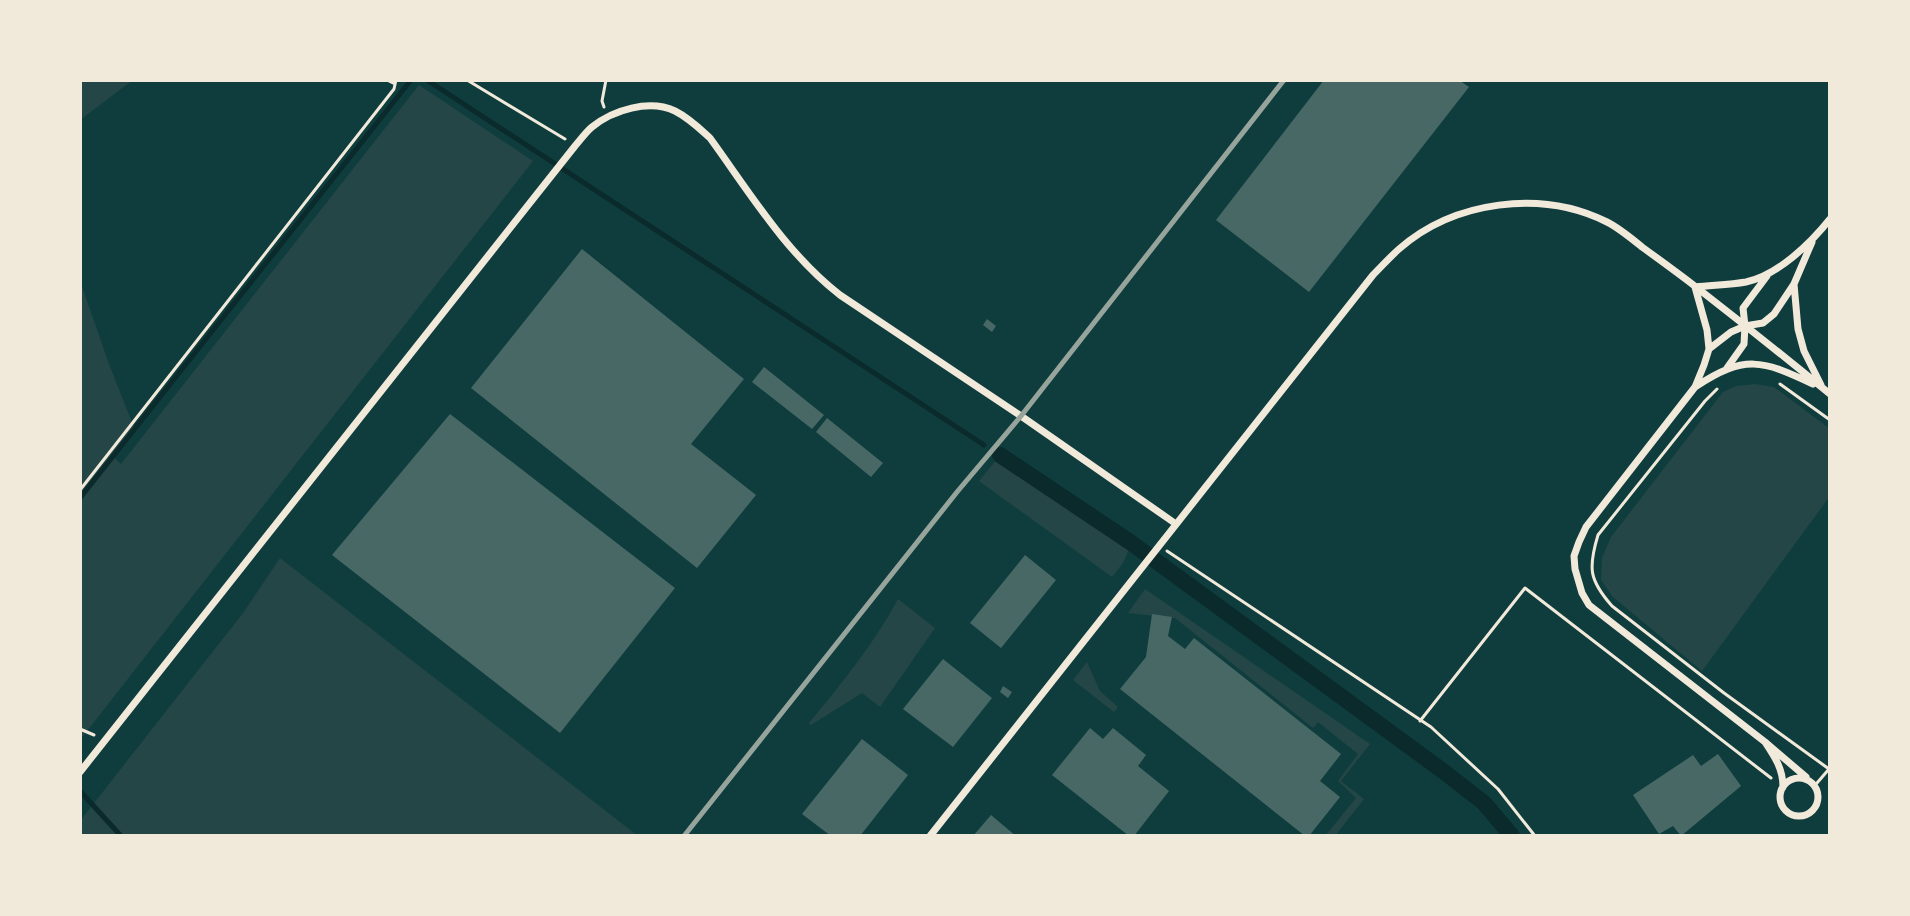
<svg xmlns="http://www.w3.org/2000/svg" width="1910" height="916" viewBox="0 0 1910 916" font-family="'Public Sans',sans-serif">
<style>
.green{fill:#244646}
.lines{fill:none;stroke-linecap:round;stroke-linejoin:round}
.stream{stroke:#0a2a2b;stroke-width:5}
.canal{stroke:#0a2a2b;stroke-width:16}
.building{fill:#486865}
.path{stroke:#f1e9da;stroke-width:3}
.minor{stroke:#f1e9da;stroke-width:7}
.rail{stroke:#97a49c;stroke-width:5}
</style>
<rect width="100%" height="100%" fill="#0f3d3e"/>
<path class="green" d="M80,80H133L80,120Z
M419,85L533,161L80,740V281L109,364L135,430L114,457L121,464Z
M1755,384L1774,387L1830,429V496L1702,671L1613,597L1601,580L1602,558L1611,537L1723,392L1736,386Z
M997,459L1129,549L1123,563L1112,577L979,481Z
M280,558L638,836H80V821L243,613Z
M1145,589L1370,744L1341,781L1364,799L1335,836H1325L1356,798L1338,781L1358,754L1318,722L1313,728L1175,618L1128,613Z
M898,599L935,628L880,707L862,693L811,725L809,723C842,683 873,645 898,599Z
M1087,662L1100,691L1118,707L1114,712L1073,680Z"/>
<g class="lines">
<path class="stream" d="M427,80L984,445
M80,498L411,80
M80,791L121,836"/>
<path class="canal" d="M1000,455L1130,542L1443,771L1484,803L1512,836"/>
</g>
<path class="building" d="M1324,80H1459L1469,87L1309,292L1216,220Z
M582,249L744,379L691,444L756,495L697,568L471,388Z
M987,319L996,326L992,332L983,325Z
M764,367L824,415L812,429L752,382Z
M450,414L675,588L560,733L332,555Z
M827,418L883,463L871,477L816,432Z
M1025,555L1056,580L1001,648L970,623Z
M1152,614L1172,617L1168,636L1185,649L1194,638L1341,754L1320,781L1340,797L1309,836H1305L1120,689L1146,657Z
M943,659L992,698L953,747L903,709Z
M1003,686L1012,692L1008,698L1000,692Z
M1090,728L1103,739L1113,728L1146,755L1138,766L1169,791L1134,836H1129L1052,775Z
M862,739L908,775L860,836H831L802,814Z
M1718,754L1741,786L1681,836L1673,826L1659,834L1633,795L1693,755L1701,766Z
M991,815L1016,836H973Z"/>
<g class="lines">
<path class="path" d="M387,80L395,84
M467,80L565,139
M604,107L602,101L606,80
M1780,384L1830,420
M1717,389L1705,401L1598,535C1588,568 1589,580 1612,606L1724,693L1829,769L1817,783
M80,490L394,89L396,80
M1167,551L1431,727L1498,789L1535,836
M1420,721L1525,588L1771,778
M80,729L94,735"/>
<path class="minor" d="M1812,242L1794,284L1798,329L1804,351L1821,385
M1709,349L1731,332L1745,326L1763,323L1774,314L1794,284
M1727,368L1744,344L1745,326L1743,308L1767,276
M1695,387C1745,354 1762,360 1813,384
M1765,742L1589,605L1582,593L1575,569L1574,556L1579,542L1586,527L1695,387L1704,365L1709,349L1707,330L1695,287C1712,285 1729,285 1746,282C1778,275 1810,244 1830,219
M80,772L575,146C581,139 586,132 592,127C613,110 649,99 675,111C689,118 699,128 710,138C750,193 786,253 840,295L1021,416L1176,524
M1780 797a19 19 0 1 1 38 0a19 19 0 1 1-38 0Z
M1783,787C1783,769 1775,757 1765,742L1806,777
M930,836L1373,275C1382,266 1390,257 1399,249C1454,201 1541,189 1607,222C1619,228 1631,238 1642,247C1660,260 1678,273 1696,287C1741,322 1786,358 1830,394"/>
<path class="rail" d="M684,836L957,492L1021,416L1284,80"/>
</g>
<rect width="1910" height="916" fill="none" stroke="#f1e9da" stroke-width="164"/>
</svg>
